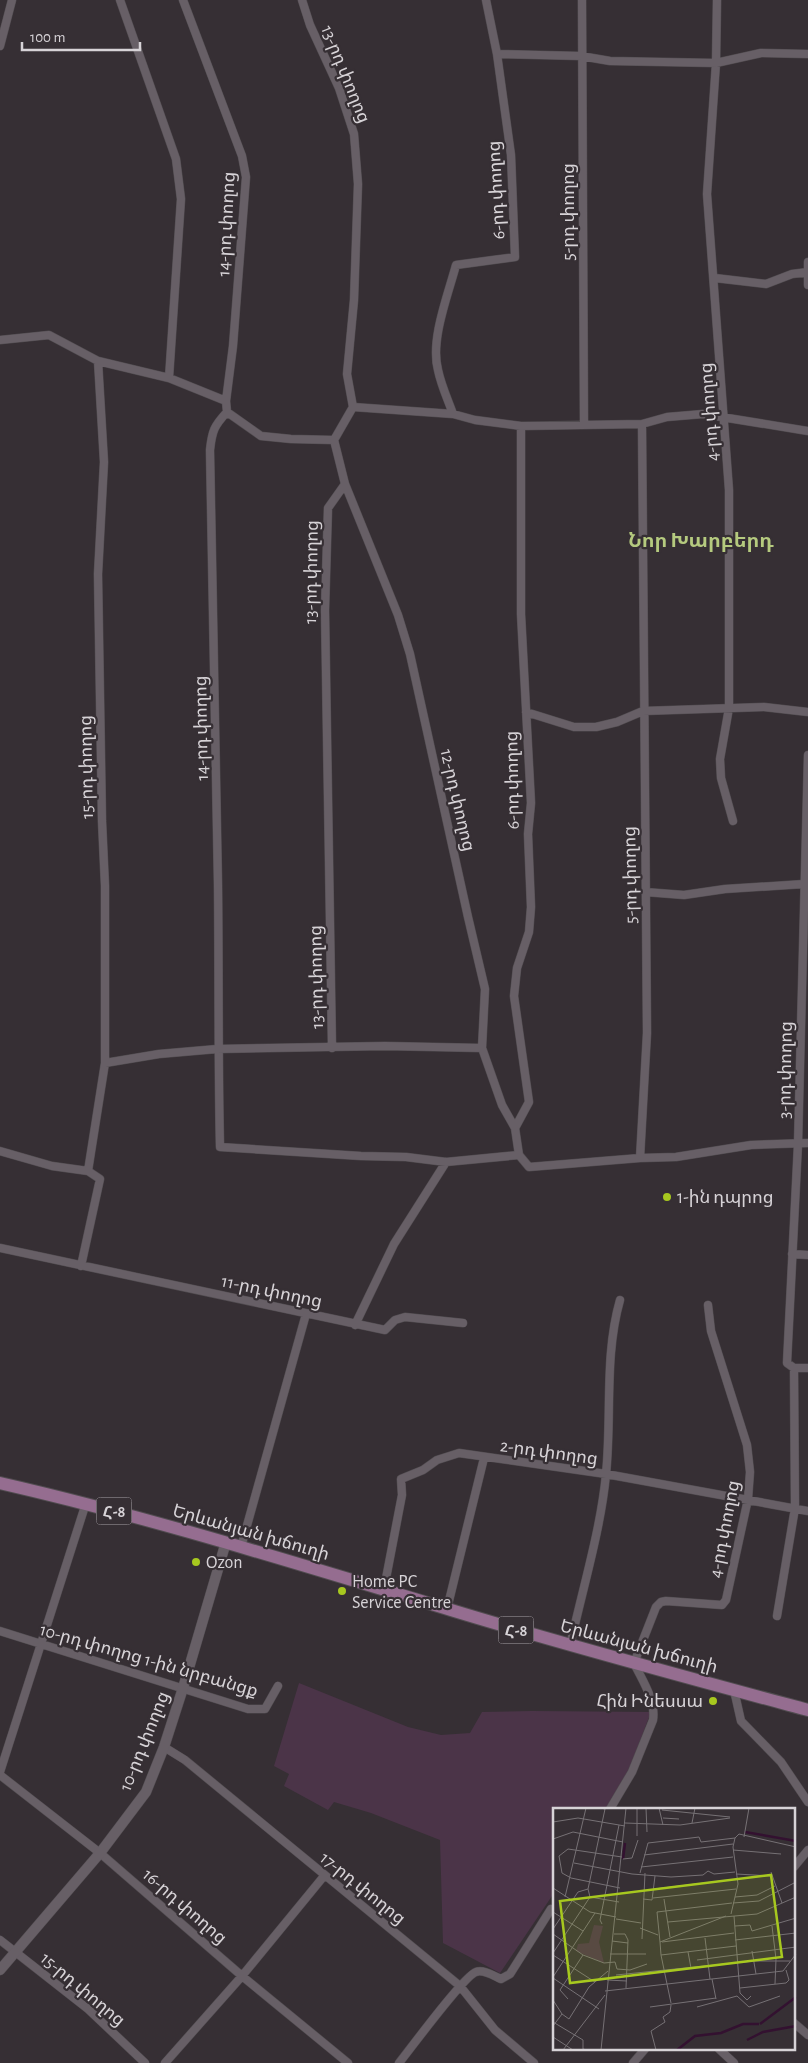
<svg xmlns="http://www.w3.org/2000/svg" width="808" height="2063" viewBox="0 0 808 2063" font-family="'Alegreya Sans','Noto Sans Armenian',sans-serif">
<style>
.green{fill:#4b3448}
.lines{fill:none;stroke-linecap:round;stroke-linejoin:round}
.minor-casing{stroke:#514c50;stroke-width:9}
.tertiary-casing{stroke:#514c50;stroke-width:11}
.primary-casing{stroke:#514c50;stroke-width:14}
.minor{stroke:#675f66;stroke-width:8}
.tertiary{stroke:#675f66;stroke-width:10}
.primary{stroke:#956d90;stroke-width:12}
.poi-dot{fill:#a7c81f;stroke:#362f34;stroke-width:2}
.labels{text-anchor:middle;stroke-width:4.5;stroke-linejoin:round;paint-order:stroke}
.shield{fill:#362f34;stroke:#a7a2a6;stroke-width:1}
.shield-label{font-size:16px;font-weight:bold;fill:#d7d3d7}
.street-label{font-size:18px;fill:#d7d3d7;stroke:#362f34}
.poi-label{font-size:18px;fill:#d7d3d7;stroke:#362f34;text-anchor:start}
.quarter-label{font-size:20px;font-weight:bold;fill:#b5ca7f;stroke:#362f34}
.inset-river{fill:none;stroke:#331130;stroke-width:2.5}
.inset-road{fill:none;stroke:#767175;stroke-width:1}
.view{fill:#a7c81f;fill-opacity:0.15;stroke:#a7c81f;stroke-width:2.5}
.inset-edge{fill:none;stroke:#d7d3d7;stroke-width:2.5}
</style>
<rect width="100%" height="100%" fill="#362f34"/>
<path class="green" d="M299,1683L408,1727L441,1735L470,1733L482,1712L532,1711L651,1712L627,1775L607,1809H554V1893L500,1973L443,1943L440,1840L371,1813L334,1802L328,1810L284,1786L289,1774L274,1766Z"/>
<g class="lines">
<g class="minor-casing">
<path id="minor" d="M120,0L176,159L181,199L169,378
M183,0L242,156L246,177L233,346L226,401L227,412L261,436L291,439L334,440
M302,0L310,25L339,88L354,134L358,184L354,300L347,374L353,407L334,440L345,484L398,615L410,654L468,917L485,989L482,1048L502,1105L515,1128L519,1155L529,1167L640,1158
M582,0L584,425
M717,0L716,63L707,194L729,490V708L720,759L721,778L733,821
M0,46L12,0
M497,54L581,56L610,61L716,63L761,53L808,54
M808,262V285
M715,278L766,284L792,274L808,272
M0,340L49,335L98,361L169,378L226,401
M353,407L453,414L475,420L521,426L642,424L667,417L703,414L808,431
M227,412C214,426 212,431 210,450C214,595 216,740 218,885C219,973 218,1060 220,1147L361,1156L406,1157L446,1162L519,1155
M453,414C448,400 441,385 438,370C430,340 448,295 456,265L515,257L511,155L497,54L486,0
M642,424L647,1033L640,1158L676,1157L751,1145L808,1143
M526,712L574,727H596L617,722L643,711L764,707L808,712
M808,755L798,1144L787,1363L794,1368H808
M645,892L684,895L725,889L804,884
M332,1048L325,610L328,508L345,484
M105,1063L159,1054L217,1049L385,1046L482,1048
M515,1128L529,1102L514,996L517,968L529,932L531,907L528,834L531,803L521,614V426
M0,1151L52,1166L88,1171L100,1179L81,1266
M88,1171L105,1063V886L102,821L98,574L104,462L98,361
M0,1248L385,1330L395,1320L405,1317L463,1323
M792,1254L808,1255
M355,1325L394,1244L446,1162
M241,1547L306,1314
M384,1589L402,1495L401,1479L423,1470L437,1460L459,1453L606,1474L808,1511
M447,1609L484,1458
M777,1616L795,1508L794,1368
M0,1631L248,1709H265L278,1686
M570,1646C582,1591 601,1529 606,1474C612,1416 604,1356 620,1300
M734,1690L741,1721L781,1762L808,1802
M164,1747L185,1760L460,1986L495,2030L534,2063
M0,1772L86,1503
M0,1775L100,1853L242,1976L348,2063
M610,1809L632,1772L653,1720C656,1700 642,1680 634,1663L656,1607L661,1602L666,1601L722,1605L726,1600L748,1499L750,1472L747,1445L711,1331L708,1305
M794,1867L808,1850
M0,1940L88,2009L145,2063
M794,2023L808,2035
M719,2049L734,2063
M165,2063L242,1976L324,1876
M399,2063C411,2048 464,1976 476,1972C483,1969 494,1976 501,1979L510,1974L551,1909L554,1911
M633,2063L645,2049"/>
</g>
<g class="tertiary-casing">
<path id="tertiary" d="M0,1970L100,1853L146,1792L164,1747L183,1688L226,1542"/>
</g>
<g class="primary-casing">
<path id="primary" d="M0,1483C153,1518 301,1565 451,1610C569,1646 689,1678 808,1710"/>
</g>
<use href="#minor" class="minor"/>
<use href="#tertiary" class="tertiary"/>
<use href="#primary" class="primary"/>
</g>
<g class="poi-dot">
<circle cx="667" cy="1197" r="5"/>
<circle cx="196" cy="1562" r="5"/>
<circle cx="342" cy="1591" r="5"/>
<circle cx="713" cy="1701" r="5"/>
</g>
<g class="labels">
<g class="shield">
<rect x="96.5" y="1497.5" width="35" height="27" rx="4"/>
<rect x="498.5" y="1616.5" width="35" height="27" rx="4"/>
</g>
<g class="shield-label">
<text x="114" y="1517">Հ-8</text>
<text x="516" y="1636">Հ-8</text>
</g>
<g class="street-label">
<text transform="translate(346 74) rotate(68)" y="6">13-րդ փողոց</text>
<text transform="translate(496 190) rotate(-93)" y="6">6-րդ փողոց</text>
<text transform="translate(568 212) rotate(-90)" y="6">5-րդ փողոց</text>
<text transform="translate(226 224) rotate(-87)" y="6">14-րդ փողոց</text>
<text transform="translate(709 412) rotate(-94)" y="6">4-րդ փողոց</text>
<text transform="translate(311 572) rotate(-89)" y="6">13-րդ փողոց</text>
<text transform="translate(201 728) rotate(-91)" y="6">14-րդ փողոց</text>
<text transform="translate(86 767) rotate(-91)" y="6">15-րդ փողոց</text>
<text transform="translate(512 780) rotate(-91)" y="6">6-րդ փողոց</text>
<text transform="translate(458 800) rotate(77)" y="6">12-րդ փողոց</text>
<text transform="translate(630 875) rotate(-91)" y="6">5-րդ փողոց</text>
<text transform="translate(316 977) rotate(-91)" y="6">13-րդ փողոց</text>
<text transform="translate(785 1070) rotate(-89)" y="6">3-րդ փողոց</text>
<text transform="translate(272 1291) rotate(12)" y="6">11-րդ փողոց</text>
<text transform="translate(549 1452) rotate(8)" y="6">2-րդ փողոց</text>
<text transform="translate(724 1529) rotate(-79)" y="6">4-րդ փողոց</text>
<text transform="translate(251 1532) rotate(16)" y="6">Երևանյան խճուղի</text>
<text transform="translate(639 1646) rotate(15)" y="6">Երևանյան խճուղի</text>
<text transform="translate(149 1660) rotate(16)" y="6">10-րդ փողոց 1-ին նրբանցք</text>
<text transform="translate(144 1741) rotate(-68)" y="6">10-րդ փողոց</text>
<text transform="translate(363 1888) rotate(39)" y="6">17-րդ փողոց</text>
<text transform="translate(185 1906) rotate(41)" y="6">16-րդ փողոց</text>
<text transform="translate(83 1989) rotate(40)" y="6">15-րդ փողոց</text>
</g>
<g class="poi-label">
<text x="677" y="1203">1-ին դպրոց</text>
<text x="206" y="1568">Ozon</text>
<text x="352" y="1587">Home PC<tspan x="352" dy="21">Service Centre</tspan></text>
<text x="703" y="1707" text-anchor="end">Հին Ինեսսա</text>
</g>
<g class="quarter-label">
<text x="701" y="547">Նոր Խարբերդ</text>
</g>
</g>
<g transform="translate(553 1808)">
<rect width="242" height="242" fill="#362f34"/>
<path d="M41,117L50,118L46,134L51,155L23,143L25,136L36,135Z" fill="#4b3448"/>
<path class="inset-river" d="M192,24L243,33M70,51L72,35M207,216L243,189M194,232L210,224L243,218M124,242L142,228L168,225L190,216H206"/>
<path class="inset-road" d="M47,0L52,1L35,81L37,89L66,94M93,0L94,24M106,0L110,17M109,2L177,9M110,10L126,11M0,14L25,10L72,18M72,15L127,17L177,10M139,15L142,0M84,28V0M191,29L196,0M0,31L20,24L70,34M180,42L228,46M91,47L180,36M70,51L79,50L85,32M21,55L79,66L118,69L150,67L155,63L161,66L182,64M88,59L180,49M218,64L229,95M9,65L6,48L15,41L69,49M9,65L18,70L67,80M87,65L95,35L138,30L146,29L148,34L182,30M183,66L219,68M0,80L37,104L63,109M101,81L167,73M12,89L33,0M182,89L204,87L222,78M100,90L183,81M90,91L99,92L102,68M111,91L117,129M180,95L206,93L243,74M0,104L30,123M178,106L185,76L180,39L182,30L186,26L243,39M181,108L187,185L194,192L198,188M63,111L88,115M115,114L204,106L243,89M49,116L47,112L66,17M182,118L197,117L199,123L243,110M219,118L223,151L222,176M87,120L105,127M0,121L25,84L35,81M0,126L30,147L7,182L15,191M61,126H72L75,132L73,180M152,130L157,171M89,131L92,65M182,132L243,125M59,133L75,135M107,134L104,104L179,95M109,134L181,125M199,143L203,166M135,144L138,160M0,145L37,89M57,146H93M0,147L42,174M30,147L51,155L62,154L64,161L77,162L94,156M108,147L107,134L173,108M144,152L243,139M63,167L201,153H237M0,169L42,105M0,170L46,201M159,171L163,191M54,172L74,173M114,176L108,147L183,138M114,176L118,195M187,180L233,175L236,172L233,162M52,183L230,163L243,146M184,188L196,199L227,188M0,192L9,206L0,218M97,199L163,190M144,199L184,188M9,206L16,211L36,179L55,163M0,214L30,232V241L34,242M0,229L20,242M10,242L52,187M48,242L73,0M103,242L98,223L112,214L110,209L117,204L118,197"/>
<path class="view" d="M218,67L229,149L17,175L7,93Z"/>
<rect width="242" height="242" class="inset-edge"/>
</g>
<path d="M22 42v8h118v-8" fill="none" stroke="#d7d3d7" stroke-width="2.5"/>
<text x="30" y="42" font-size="15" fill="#d7d3d7" stroke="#362f34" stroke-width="4" paint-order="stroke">100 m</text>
</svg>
